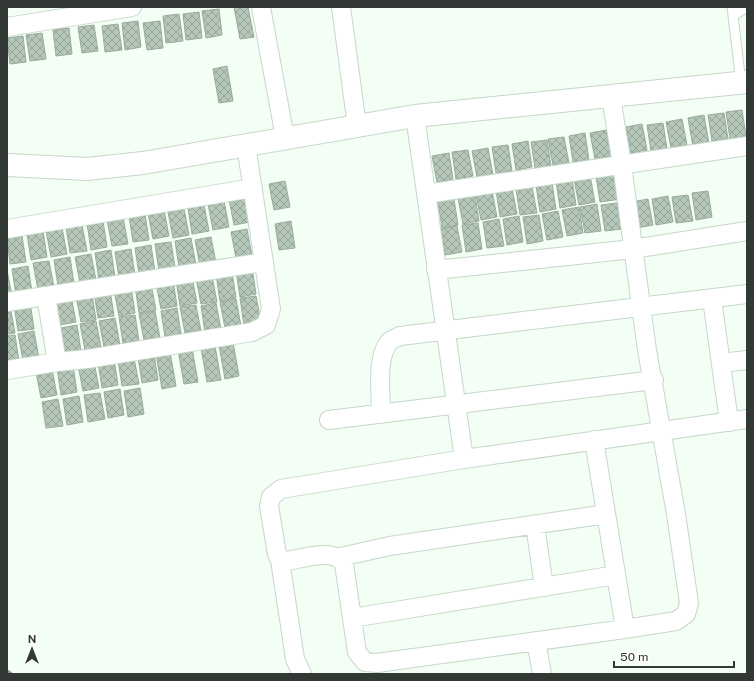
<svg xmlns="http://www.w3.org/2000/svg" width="754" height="681" viewBox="0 0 754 681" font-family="'Public Sans',sans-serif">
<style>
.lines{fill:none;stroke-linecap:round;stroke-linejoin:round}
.stream{stroke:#878da8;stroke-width:5}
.building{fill:url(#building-cross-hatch);stroke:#99aa9c}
.service-casing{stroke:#c5d7c8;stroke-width:11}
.minor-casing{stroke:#c5d7c8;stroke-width:20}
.tertiary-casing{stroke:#c5d7c8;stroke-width:24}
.service{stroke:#fff;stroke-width:9}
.minor{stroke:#fff;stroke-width:18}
.tertiary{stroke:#fff;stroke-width:22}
</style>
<defs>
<pattern id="building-cross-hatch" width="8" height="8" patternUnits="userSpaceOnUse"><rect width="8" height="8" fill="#b5c7b9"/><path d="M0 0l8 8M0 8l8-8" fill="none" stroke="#94a397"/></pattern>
</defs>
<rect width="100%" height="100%" fill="#f3fef5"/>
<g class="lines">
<path class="stream" d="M7,672L10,674"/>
</g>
<path class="building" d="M234,7H248L254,37L240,39Z
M219,9L222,35L206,38L202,11Z
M199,12L202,38L186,40L183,14Z
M179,14L183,41L166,43L163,16Z
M138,21L141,47L125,50L122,23Z
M160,21L163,48L147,50L143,23Z
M118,24L122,50L105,52L102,26Z
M94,25L98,51L82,53L78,27Z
M69,28L72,54L56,56L53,30Z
M42,33L46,59L30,61L26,35Z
M23,36L26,62L10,64L7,38Z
M227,66L233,101L219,103L213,69Z
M742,110L746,136L730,139L726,112Z
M724,113L728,139L712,141L708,115Z
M704,115L709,144L693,147L688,118Z
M682,119L687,145L671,148L666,122Z
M663,123L667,149L651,151L647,125Z
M642,124L647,150L631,153L626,127Z
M606,130L611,156L595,159L590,133Z
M585,133L589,160L573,162L569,136Z
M564,137L569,163L553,165L548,139Z
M547,140L551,166L535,168L531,142Z
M528,141L532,167L516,170L512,144Z
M508,145L512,171L496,173L492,147Z
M488,148L493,175L477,177L472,151Z
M468,150L473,176L456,179L452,152Z
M449,153L453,179L437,182L432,156Z
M617,173L621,199L600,202L596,176Z
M590,176L595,202L579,205L574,179Z
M572,179L576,205L560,208L556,181Z
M285,181L290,207L274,210L269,184Z
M552,183L556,209L540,212L536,185Z
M532,187L537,213L520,215L516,189Z
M512,188L517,214L500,217L496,190Z
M492,191L497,217L481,220L476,194Z
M708,191L712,217L696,220L692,193Z
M475,195L479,221L463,224L458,198Z
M688,195L693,221L676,223L672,197Z
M245,196L250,222L234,225L229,199Z
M668,196L673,222L656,225L652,199Z
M454,199L458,225L442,228L438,201Z
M648,199L653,225L637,228L632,202Z
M224,201L229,227L213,230L208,204Z
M617,203L622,229L605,231L601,205Z
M597,204L601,231L585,233L580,207Z
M204,205L209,231L192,234L188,208Z
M579,207L583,233L567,236L562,210Z
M184,209L189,235L173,238L168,212Z
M164,210L169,236L153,239L148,213Z
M558,211L563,237L547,240L542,214Z
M145,214L149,240L133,242L129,216Z
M539,215L543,241L527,244L523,217Z
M519,216L523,242L507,245L503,219Z
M123,217L128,244L112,246L107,220Z
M499,219L504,246L487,248L483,222Z
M103,221L107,247L91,250L87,223Z
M291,221L295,248L279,250L275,224Z
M478,223L482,249L466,252L462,225Z
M82,225L87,251L70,253L66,227Z
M457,226L462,252L445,255L441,229Z
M62,228L67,254L51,257L46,231Z
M247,229L252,256L236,258L231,232Z
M43,231L47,257L31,260L27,234Z
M22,236L26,262L10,264L7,238Z
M211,237L216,263L200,266L195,240Z
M191,238L196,265L179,267L175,241Z
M171,242L175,268L159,271L155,244Z
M151,245L155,272L139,274L135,248Z
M131,249L135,276L119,278L115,252Z
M111,250L115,277L99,280L95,253Z
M91,254L96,280L80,283L75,257Z
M70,257L74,284L58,286L54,260Z
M49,261L54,287L38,290L33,263Z
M28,266L32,292L16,295L12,269Z
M252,268L256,294L240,297L236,271Z
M7,270L12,296L7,297Z
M232,272L236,298L220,301L216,274Z
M212,276L217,302L201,304L196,278Z
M192,277L197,303L180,306L176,280Z
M173,280L177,306L161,309L156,283Z
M151,284L156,310L139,313L135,286Z
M131,287L135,313L119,316L114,290Z
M110,290L114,316L98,318L94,292Z
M92,294L96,320L81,322L76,296Z
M71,296L76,322L60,325L56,299Z
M256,296L261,322L244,325L240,298Z
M236,299L241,326L225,328L220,302Z
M30,302L34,329L18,331L14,305Z
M216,303L221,329L205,332L201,306Z
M196,305L201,331L185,333L180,307Z
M10,306L15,333L7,334V307Z
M177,308L181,334L165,337L161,311Z
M155,311L160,338L144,340L139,314Z
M135,315L139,341L123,343L119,317Z
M115,318L120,345L104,347L99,321Z
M96,321L101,347L85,350L80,324Z
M77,325L81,351L65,354L61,328Z
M34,331L39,358L23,360L18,334Z
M15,335L19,361L7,363V336Z
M233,342L239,376L225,379L219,345Z
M215,346L221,380L207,382L201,348Z
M192,348L198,382L184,384L178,350Z
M170,352L176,386L162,389L156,354Z
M154,354L158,380L142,383L138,357Z
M134,358L139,384L122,386L118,360Z
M114,359L118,385L102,388L98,362Z
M94,362L99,388L83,391L78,365Z
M73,366L77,392L61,395L57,368Z
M52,369L57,395L41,398L36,372Z
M140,388L144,414L128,417L124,391Z
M120,389L124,415L108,418L104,392Z
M100,393L105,419L88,422L84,395Z
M79,396L83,422L67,425L63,399Z
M58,399L63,426L46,428L42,402Z"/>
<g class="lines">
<g class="service-casing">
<path id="service" d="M732,7L741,83
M733,16L747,7"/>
</g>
<g class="minor-casing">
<path id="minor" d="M261,7L285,138
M341,7L357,126
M7,27L132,7
M415,116L464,459L747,419
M426,194L747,146
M7,229L253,188
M436,270L633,249L747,231
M46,296L57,362
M712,299L729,422
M7,302L264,262
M721,363L747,360
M7,370L57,362L87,359L252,332L266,325L271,309L246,145
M381,414C381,394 376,357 389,342C392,339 397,338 400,336L747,294
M329,420L654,380
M594,440L625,629
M464,459L281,489L271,497L269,506L277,554L280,560L286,561C303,559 333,547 344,564L357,652L365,662L377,663L625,629L676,621L686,614L689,603L676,514L647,350L622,165L611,97
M535,525L544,587
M340,557L390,546L606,514
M280,560L295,659L302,674
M352,618L616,575
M536,641L542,674"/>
</g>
<g class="tertiary-casing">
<path id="tertiary" d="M7,165L87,169L143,163L415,116L747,82"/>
</g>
<use href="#service" class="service"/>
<use href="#minor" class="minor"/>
<use href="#tertiary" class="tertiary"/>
</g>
<rect width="754" height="681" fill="none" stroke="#323934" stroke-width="16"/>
<g transform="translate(32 649)" stroke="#ffffff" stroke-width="3" paint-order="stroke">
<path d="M0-3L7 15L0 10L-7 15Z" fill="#323934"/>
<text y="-6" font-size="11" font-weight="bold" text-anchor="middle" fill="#323934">N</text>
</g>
<path d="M614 661v6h120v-6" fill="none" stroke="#323934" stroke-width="2"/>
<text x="620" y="661" font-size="12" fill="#323934" stroke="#ffffff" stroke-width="3" paint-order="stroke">50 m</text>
</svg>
